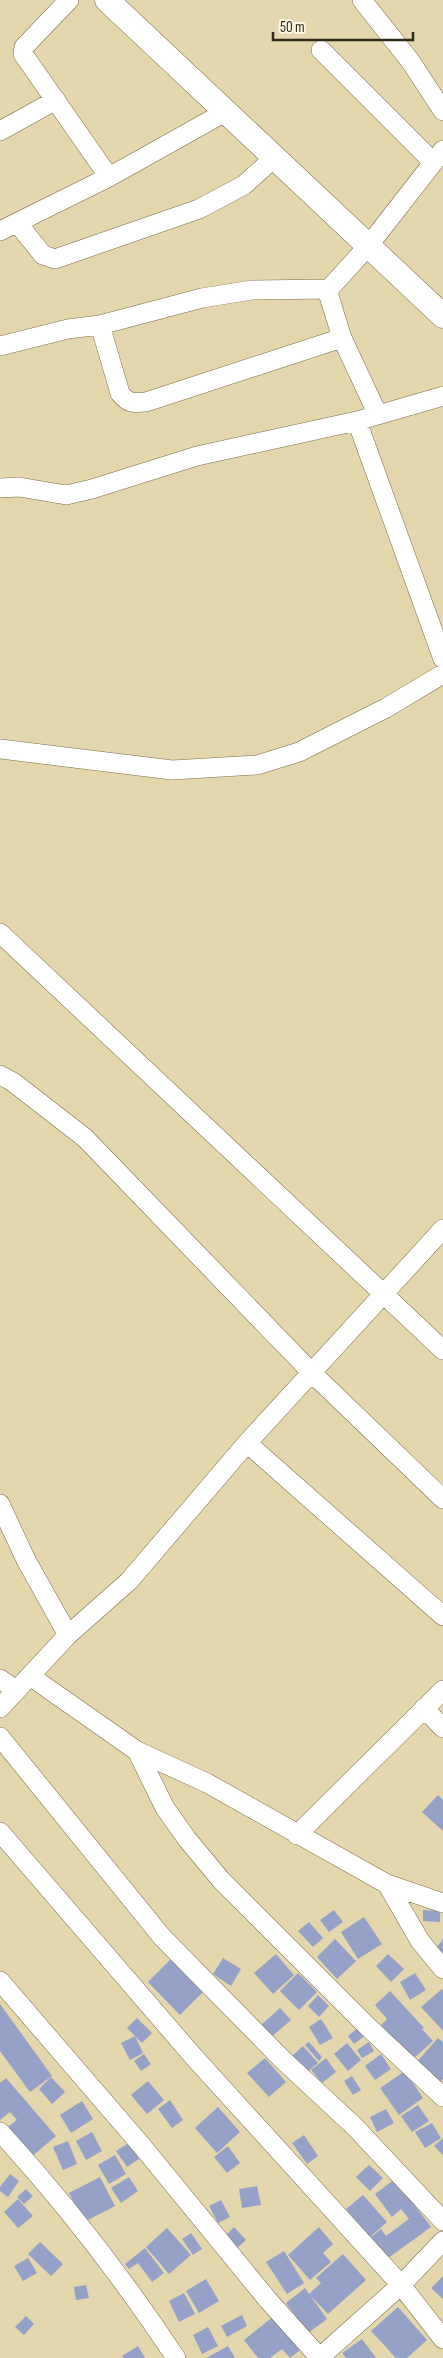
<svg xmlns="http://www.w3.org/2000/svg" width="443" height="2358" viewBox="0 0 443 2358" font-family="'Sofia Sans Condensed',sans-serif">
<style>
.building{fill:#96a1c7}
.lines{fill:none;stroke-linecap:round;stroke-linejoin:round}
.minor-casing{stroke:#7a6d47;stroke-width:20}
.tertiary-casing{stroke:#7a6d47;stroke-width:25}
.minor{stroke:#fff;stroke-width:19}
.tertiary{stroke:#fff;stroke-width:24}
</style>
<rect width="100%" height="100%" fill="#e4d6ad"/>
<path class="building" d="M438,1795L443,1800V1831L422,1812Z
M334,1910L343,1922L329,1932L320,1920Z
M423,1910L440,1911V1922L423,1921Z
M364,1917L382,1944L358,1959L341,1932Z
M309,1922L323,1938L313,1947L298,1931Z
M335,1939L356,1961L337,1979L317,1957Z
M443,1939V1954L436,1948Z
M276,1954L294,1975L273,1994L254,1973Z
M388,1954L404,1969L391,1982L376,1966Z
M173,1957L205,1990L180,2015L148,1982Z
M223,1958L241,1969L231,1986L213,1974Z
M298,1973L317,1992L299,2010L280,1991Z
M415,1973L426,1990L410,2000L400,1982Z
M442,1989L443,1990V2031L421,2007Z
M390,1991L424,2028L422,2029L433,2041L413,2059L381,2025L387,2019L375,2005Z
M318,1995L329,2006L319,2017L308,2006Z
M0,2004L52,2076L30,2092L0,2051Z
M280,2008L291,2020L270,2038L260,2026Z
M137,2018L152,2033L142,2043L127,2028Z
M321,2019L333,2038L320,2045L309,2027Z
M359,2027L366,2035L354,2044L348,2036Z
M135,2036L143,2053L130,2060L121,2043Z
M438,2038L443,2042V2079L438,2084L415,2064Z
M309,2042L322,2057L319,2061L305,2045Z
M369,2042L374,2051L362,2058L357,2050Z
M347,2043L361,2060L348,2071L334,2054Z
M303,2046L318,2063L305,2074L291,2057Z
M144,2054L151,2064L141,2071L134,2061Z
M381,2054L391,2069L375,2080L365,2066Z
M265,2058L286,2082L269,2097L247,2073Z
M326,2058L336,2072L322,2083L311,2070Z
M405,2071L423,2098L399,2115L380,2088Z
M352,2076L361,2090L353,2095L344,2081Z
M51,2077L65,2092L52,2104L39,2089Z
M6,2078L56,2136L30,2158L5,2129L17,2120L10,2112L0,2120V2083Z
M148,2081L164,2100L147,2114L131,2095Z
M170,2100L183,2120L172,2128L158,2109Z
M82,2101L93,2119L71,2133L60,2115Z
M418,2105L429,2121L412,2132L401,2116Z
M218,2107L240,2132L217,2153L195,2128Z
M386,2109L394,2123L377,2132L370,2117Z
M432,2123L441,2138L425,2148L415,2132Z
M92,2132L102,2151L86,2160L76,2141Z
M304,2135L318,2156L307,2164L292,2143Z
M443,2138V2155L434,2146Z
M68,2141L77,2164L63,2170L53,2147Z
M129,2143L139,2159L127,2167L116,2151Z
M228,2146L240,2163L227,2173L214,2157Z
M115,2155L126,2174L109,2184L98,2165Z
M369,2165L383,2178L370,2191L356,2177Z
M10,2174L19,2181L8,2197L0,2191V2187Z
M100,2177L115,2206L84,2222L69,2193Z
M129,2177L138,2191L121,2203L111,2188Z
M395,2179L431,2227L387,2259L371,2237L381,2229L386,2236L409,2219L401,2209L392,2217L375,2194Z
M257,2186L261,2205L242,2208L239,2189Z
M26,2189L33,2196L24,2204L17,2197Z
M363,2195L387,2222L370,2237L346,2209Z
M18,2199L33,2216L18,2228L4,2212Z
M221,2200L230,2217L218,2223L209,2206Z
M234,2227L246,2240L236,2249L225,2236Z
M319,2227L333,2244L323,2253L331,2262L310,2280L288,2255Z
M167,2228L191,2255L169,2274L146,2247Z
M191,2233L202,2249L193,2255L182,2239Z
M40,2242L63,2264L51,2276L28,2254Z
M145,2248L164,2273L152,2282L138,2263L129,2269L125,2264Z
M284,2251L304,2283L287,2294L266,2262Z
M343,2254L366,2280L328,2314L309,2294L321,2283L316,2278Z
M28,2258L37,2273L23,2281L14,2266Z
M443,2276V2299L431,2288Z
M206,2279L219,2301L199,2313L186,2291Z
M86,2285L89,2298L76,2300L74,2287Z
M305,2288L327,2319L308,2333L286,2303Z
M184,2293L195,2314L179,2322L169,2301Z
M398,2307L427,2340L407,2358H396L371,2331Z
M242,2315L247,2326L227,2337L221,2326Z
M26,2316L34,2324L24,2335L15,2327Z
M274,2316L300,2350L290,2358L282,2349L270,2358H258L244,2340Z
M208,2327L218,2346L202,2354L193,2335Z
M362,2339L376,2358H346L342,2353Z
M138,2346L145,2358H124L122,2356Z
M228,2346L235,2358H206Z"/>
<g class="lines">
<g class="minor-casing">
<path id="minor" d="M69,0L24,47L23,54L109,177
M362,0L411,62L443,111
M321,50L433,162
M0,131L56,100
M18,224L43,255L55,259L199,209L244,185L275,157
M0,231L109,177L227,111
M100,325L120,393C128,404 134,403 146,402L342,338
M0,346L68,329L100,325L202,298L252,290L329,289
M378,415L342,338L329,296V289L369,245L443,150
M357,421L443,659
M0,488L19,487L66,495L92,489L197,456L357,421L443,396
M0,749L172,770L257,765L299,752L386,708L443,674
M0,933L443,1350
M0,1075L13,1082L85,1138L312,1373L443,1499
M247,1443L443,1616
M0,1504L26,1560L68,1635
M30,1676L137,1751L207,1783L387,1884L443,1903
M0,1679L16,1690
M0,1708L68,1635L129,1581L247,1443L443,1229
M424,1708L443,1728
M0,1737L162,1937L283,2060L355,2127L443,2221
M137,1751L165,1808L187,1839L221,1880L368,2027L443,2097
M0,1832L193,2056L401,2285L443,2339
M297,1835L443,1690
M387,1884L420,1941L443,1969
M0,1981L142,2146L268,2300L320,2358
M0,2132C65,2203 123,2278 176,2358
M319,2358L401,2285L443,2241"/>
</g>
<g class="tertiary-casing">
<path id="tertiary" d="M107,0L443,316"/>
</g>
<use href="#minor" class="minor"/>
<use href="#tertiary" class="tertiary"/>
</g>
<path d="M273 32v8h140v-8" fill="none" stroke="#302a1a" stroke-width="2.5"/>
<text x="280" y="32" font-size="15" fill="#302a1a" stroke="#fff8e3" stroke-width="4" paint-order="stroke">50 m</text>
</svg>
